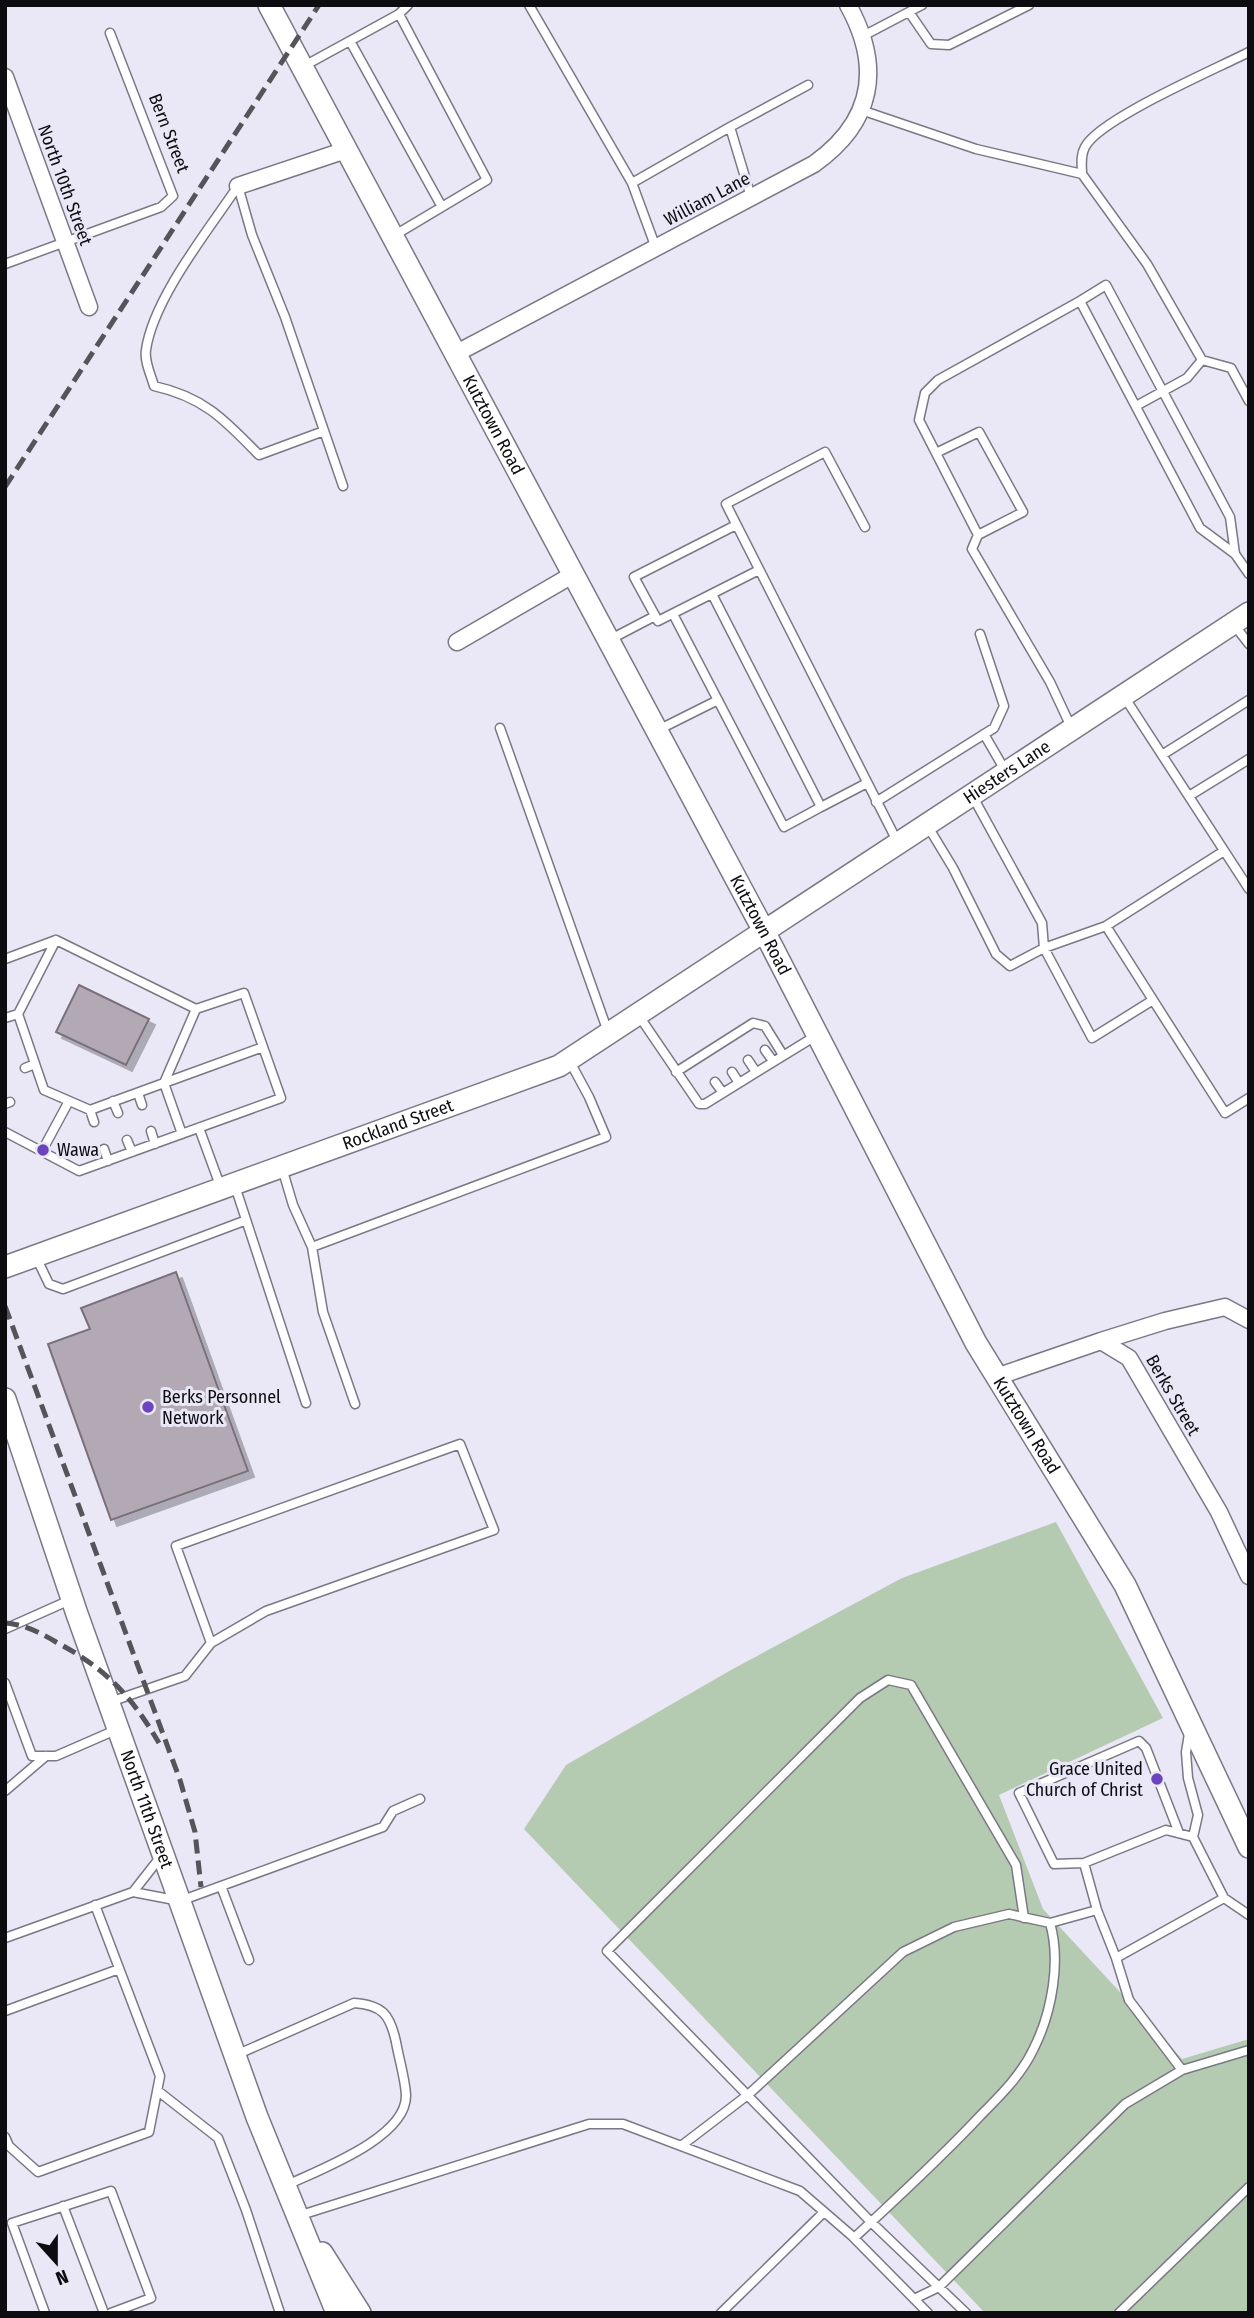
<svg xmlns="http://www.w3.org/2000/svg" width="1254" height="2318" viewBox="0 0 1254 2318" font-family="'Fira Sans Condensed',sans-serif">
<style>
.green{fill:#b5cbb1}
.building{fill:#b3a9b4;stroke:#796f79;stroke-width:2;filter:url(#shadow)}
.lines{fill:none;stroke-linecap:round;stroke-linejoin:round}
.lane-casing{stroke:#7a7884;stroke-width:11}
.street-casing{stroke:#7a7884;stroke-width:19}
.secondary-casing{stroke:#7a7884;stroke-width:24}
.lane{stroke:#fff;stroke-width:8}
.street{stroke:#fff;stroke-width:16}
.secondary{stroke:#fff;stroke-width:21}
.rail{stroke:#54545b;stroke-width:5;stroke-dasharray:14 7;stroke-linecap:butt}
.poi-dot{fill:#6a45bd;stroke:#eae8f6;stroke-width:2.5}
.labels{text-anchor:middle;stroke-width:6;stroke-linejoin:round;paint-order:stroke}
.street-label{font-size:18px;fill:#0d0d11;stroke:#eae8f6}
.poi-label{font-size:18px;fill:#0d0d11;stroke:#eae8f6;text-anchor:start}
</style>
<defs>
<filter id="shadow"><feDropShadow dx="6" dy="6" stdDeviation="0" flood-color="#0004"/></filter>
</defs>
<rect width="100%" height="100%" fill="#eae8f6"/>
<path class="green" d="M1056,1522L1163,1718L999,1795L1043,1909L1182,2059L1249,2039V2313H985L524,1829L566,1765L731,1670L902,1578Z"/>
<path class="building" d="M79,985L149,1019L126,1065L56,1032Z
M176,1272L248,1471L111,1520L48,1344L90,1329L81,1308Z"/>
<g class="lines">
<g class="lane-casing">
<path id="lane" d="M529,5L632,183L656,248
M909,12L931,44L949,45L1029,5
M399,14L408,5
M863,36L922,5
M350,41L442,207
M1249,52C1216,69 1099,119 1085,147C1080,156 1082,165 1082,174L1147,264L1202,360L1231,368L1249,401
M304,66L399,14L487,180L395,235
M864,111L976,149L1082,174
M730,127L808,85
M632,183L730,127L751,197
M238,186C209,229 153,299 146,350C144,361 151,375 154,386C204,397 225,420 259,455L324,431
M238,186L252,235L285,317L343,486
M5,264L161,207L173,196L110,33
M1080,301L1106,285L1230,517L1235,554
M1136,406L1187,378L1202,360
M936,453L979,432L1023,512L978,535
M736,525L634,577L658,621L759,570
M865,527L825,452L726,504L897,841
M712,594L821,807L867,783
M673,614L784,827L821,807
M1235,626L1249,644
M609,640L655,616
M1125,698L1249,889
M500,728L608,1032
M1072,729L1050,682L972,549L978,535L919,420L925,393L938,380L1080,301L1200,528L1235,554L1249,574
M658,730L718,700
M984,734L1006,772
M1162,755L1249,700
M1189,796L1249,759
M973,797L1042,923L1044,948L1092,1038L1153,1000L1225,1113L1249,1098
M876,802L994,728L1004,706L980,634
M927,825L953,868L996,954L1010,966L1044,948L1106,926L1224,851
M1106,926L1153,1000
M5,959L56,940L196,1009L164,1083L263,1047
M18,1014L44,1090L90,1110L164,1083L182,1134
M639,1016L699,1104H705L817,1035
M5,1018L18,1014L56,940
M765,1050L773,1061
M748,1060L756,1072
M25,1068L35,1064
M676,1072L753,1023L765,1026L783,1055
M732,1072L739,1083
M715,1082L723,1093
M138,1093L142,1105
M113,1101L118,1113
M5,1104L10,1102
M90,1110L94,1122
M199,1128L221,1188
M151,1131L155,1144
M5,1132L79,1171L281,1098L244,993L196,1009
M127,1140L132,1152
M104,1149L108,1161
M42,1151L69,1101
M282,1168L293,1205L312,1247L606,1137L589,1097L569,1060
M235,1186L306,1403
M312,1247L323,1312L355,1404
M36,1257L49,1284L63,1289L244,1221
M5,1629L70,1600
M5,1683L32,1756H56L118,1729
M110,1702L185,1676L211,1643L266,1611L494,1530L460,1444L176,1546L211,1643
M1189,1734L1186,1752L1188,1778L1198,1815L1193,1837
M5,1791L46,1756
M1166,1830L1193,1837L1224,1898L1116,1958L1097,1910L1084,1863Z
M1084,1863L1054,1864L1019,1793L1139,1741L1146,1748L1179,1833
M221,1886L249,1960
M133,1892L180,1901L383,1827L393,1811L420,1799
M1224,1898L1249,1915
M1050,1923L1097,1910
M5,1938L133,1892L162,1855
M1116,1958L1129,2000L1182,2070
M5,2011L119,1969
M236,2055L354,2003C382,2005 390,2014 396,2042C399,2059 405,2078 406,2095C407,2138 318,2170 285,2186
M158,2091L218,2138L246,2210L280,2313
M5,2137L9,2146L38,2172L149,2132L160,2076L95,1905
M681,2146L749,2094L903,1952L954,1927L1009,1914L1050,1923C1061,1961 1052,2012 1034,2048C1022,2074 1001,2095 981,2115C941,2158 897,2198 854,2238
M63,2206L104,2313
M298,2216L589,2124H623L800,2191L851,2235L928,2313
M914,2299L939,2287L1125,2104L1182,2070L1249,2050
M45,2313L12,2223L111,2191L151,2298L111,2313
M721,2313L824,2212
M966,2313L871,2222L607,1951L860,1698L888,1680L911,1685L1016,1865L1024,1918
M1119,2313L1249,2187"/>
</g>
<g class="street-casing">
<path id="street" d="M5,77L89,307
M238,186L346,150
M455,354L814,164C873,122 883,68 848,5
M457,642L574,574
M1101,1341L1165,1321L1225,1307L1249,1320
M999,1376L1101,1341L1129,1358L1219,1512L1249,1576"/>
</g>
<g class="secondary-casing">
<g id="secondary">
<path id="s1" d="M269,5L765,933L976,1343L1125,1585L1249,1847"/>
<path id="s2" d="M5,1267L559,1066L1249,613"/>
<path id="s3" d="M5,1399L77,1614L257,2117L337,2313"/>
<path d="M322,2253L360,2313"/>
</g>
</g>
<use href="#lane" class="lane"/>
<use href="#street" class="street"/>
<use href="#secondary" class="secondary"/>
<path class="rail" d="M5,487L319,5
M5,1306L180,1780L195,1832L201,1887
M5,1623C23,1624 41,1633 56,1642C105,1668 131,1695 159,1743"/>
</g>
<g class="poi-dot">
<circle cx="43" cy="1150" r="7"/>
<circle cx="148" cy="1407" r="7"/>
<circle cx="1157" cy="1779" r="7"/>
</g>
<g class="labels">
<g class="street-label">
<text transform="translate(169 133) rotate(69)" y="6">Bern Street</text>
<text transform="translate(65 185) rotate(70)" y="6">North 10th Street</text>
<text transform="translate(707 199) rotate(-28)" y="6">William Lane</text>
<text dy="6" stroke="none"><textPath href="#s1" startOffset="476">Kutztown Road</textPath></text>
<text dy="6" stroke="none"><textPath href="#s2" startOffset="1125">Hiesters Lane</textPath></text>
<text dy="6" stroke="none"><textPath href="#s1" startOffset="1043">Kutztown Road</textPath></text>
<text dy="6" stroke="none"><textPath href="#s2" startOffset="418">Rockland Street</textPath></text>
<text transform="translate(1173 1395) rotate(60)" y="6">Berks Street</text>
<text dy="6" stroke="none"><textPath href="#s1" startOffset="1610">Kutztown Road</textPath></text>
<text dy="6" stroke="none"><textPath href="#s3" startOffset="434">North 11th Street</textPath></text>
</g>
<g class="poi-label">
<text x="57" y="1156">Wawa</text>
<text x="162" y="1403">Berks Personnel<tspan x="162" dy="21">Network</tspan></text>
<text x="1143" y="1775" text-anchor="end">Grace United<tspan x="1143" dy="21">Church of Christ</tspan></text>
</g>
</g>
<rect width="1254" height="2318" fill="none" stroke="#0d0d11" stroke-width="14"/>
<g transform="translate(56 2262) rotate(159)" stroke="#eae8f6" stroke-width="5" paint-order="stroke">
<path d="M0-5L12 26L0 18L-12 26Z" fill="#0d0d11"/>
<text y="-10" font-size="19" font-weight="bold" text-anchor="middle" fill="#0d0d11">N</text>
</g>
</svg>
